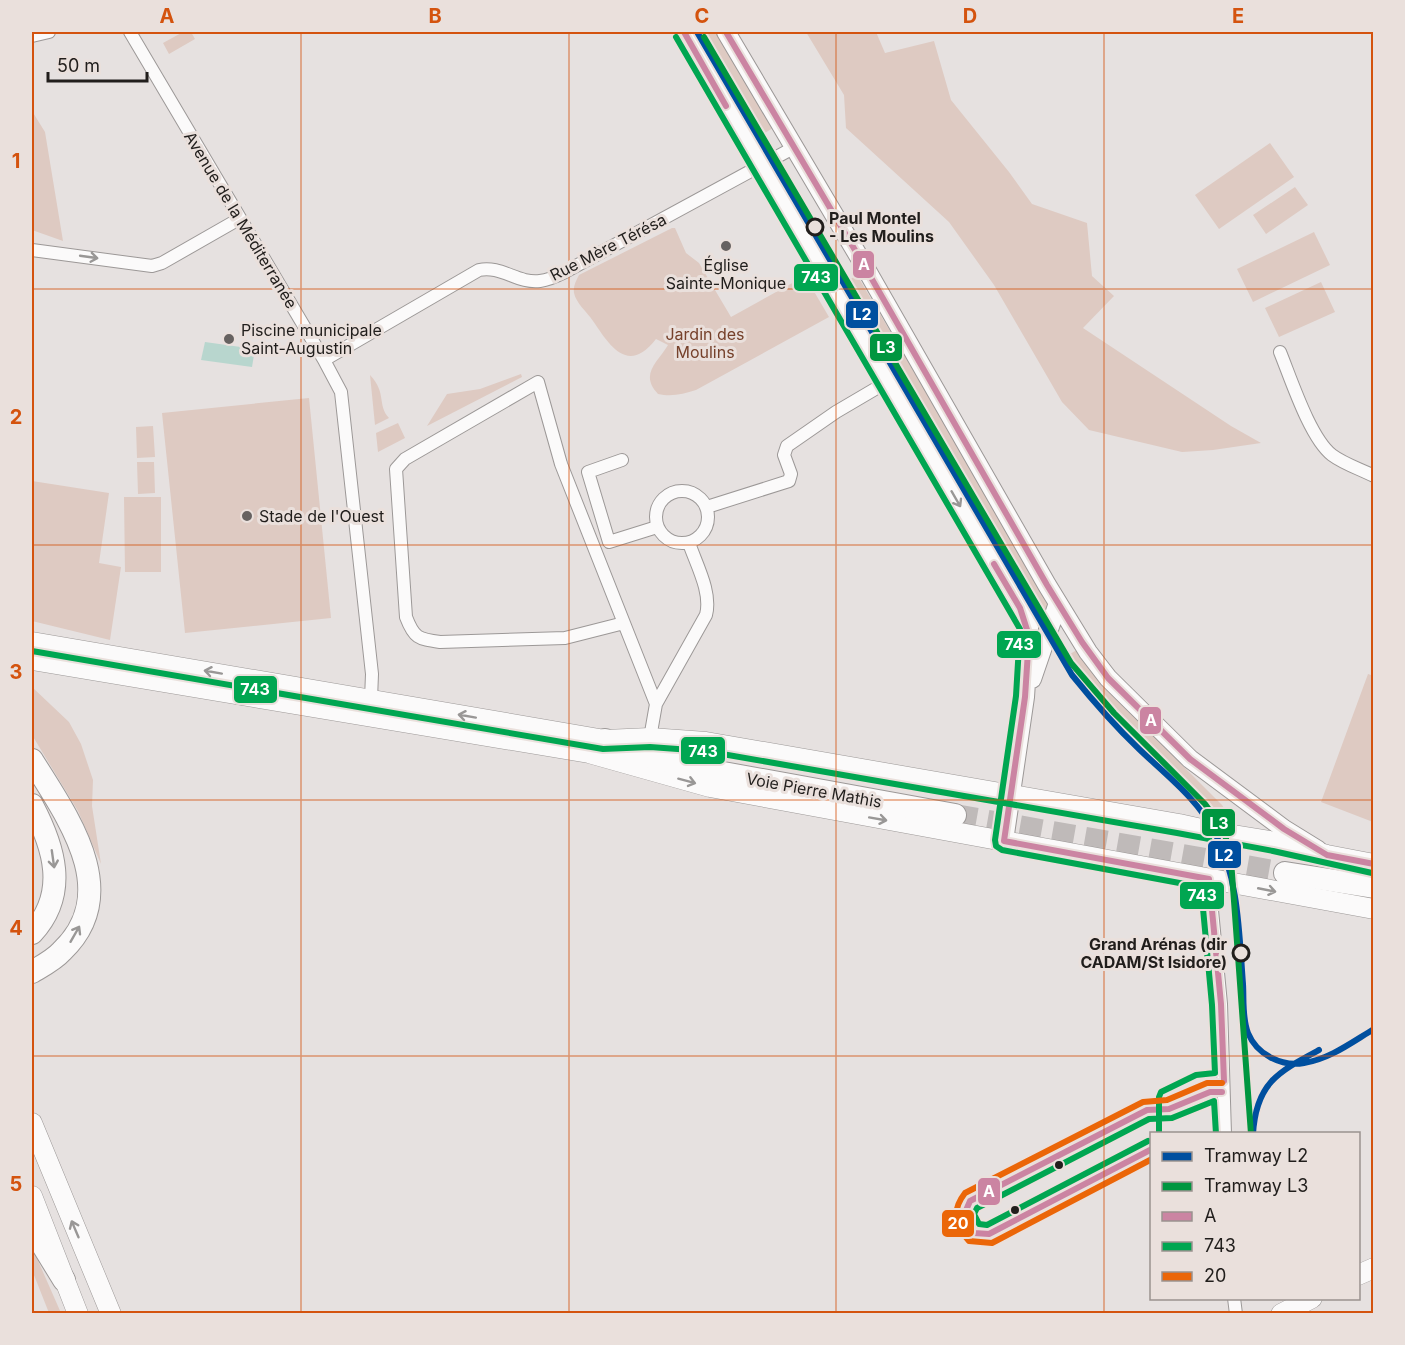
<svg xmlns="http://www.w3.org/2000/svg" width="1405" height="1345" viewBox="0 0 1405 1345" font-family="Inter,sans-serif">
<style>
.green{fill:#decac2}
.water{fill:#b8d6ce}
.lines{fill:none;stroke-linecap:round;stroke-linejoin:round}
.highway-tunnel{stroke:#bfbab9;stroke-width:22;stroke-dasharray:22 11;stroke-linecap:butt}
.street-casing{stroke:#9c9897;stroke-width:14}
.secondary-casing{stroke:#9c9897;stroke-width:20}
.primary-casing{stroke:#9c9897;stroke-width:21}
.highway-casing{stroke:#9c9897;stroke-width:24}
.street{stroke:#fbfafa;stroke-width:12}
.secondary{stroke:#fbfafa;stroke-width:18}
.primary{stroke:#fbfafa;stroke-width:20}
.highway{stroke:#fbfafa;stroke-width:22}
.bus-1-casing{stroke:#eae0dc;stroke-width:10}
.bus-2-casing{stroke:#eae0dc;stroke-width:10}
.bus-3-casing{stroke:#eae0dc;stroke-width:10}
.bus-1{stroke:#cb84a2;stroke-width:6}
.bus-2{stroke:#00a651;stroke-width:6}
.bus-3{stroke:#eb6608;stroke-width:6}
.tram-1-casing{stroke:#eae0dc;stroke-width:10}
.tram-2-casing{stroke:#eae0dc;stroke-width:10}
.tram-1{stroke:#004f9f;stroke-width:6}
.tram-2{stroke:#009640;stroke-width:6}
.oneway{stroke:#999796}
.grid{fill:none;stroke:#d4530e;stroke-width:1.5;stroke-opacity:0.55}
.stop-dot{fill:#eae0dc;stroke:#211e1c;stroke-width:3}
.poi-dot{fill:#666261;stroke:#eae0dc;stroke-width:2}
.bus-dot{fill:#211e1c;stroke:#eae0dc;stroke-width:2}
.labels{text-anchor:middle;stroke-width:6;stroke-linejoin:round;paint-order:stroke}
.stop-label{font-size:16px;font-weight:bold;fill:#211e1c;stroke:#eae0dc;text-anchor:start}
.street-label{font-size:16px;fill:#211e1c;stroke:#eae0dc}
.poi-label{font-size:16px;fill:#211e1c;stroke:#eae0dc;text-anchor:start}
.park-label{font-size:16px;fill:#76412b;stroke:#eae0dc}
.line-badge{stroke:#eae0dc;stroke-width:2}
.badge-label{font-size:16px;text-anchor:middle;font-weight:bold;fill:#fff}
.neatline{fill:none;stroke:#d4530e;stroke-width:2}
.grid-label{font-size:20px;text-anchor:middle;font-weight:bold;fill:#d4530e}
</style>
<rect width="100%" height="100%" fill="#e6e1e0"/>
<path class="green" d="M183,32H191L195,39L169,54L163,43Z
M693,32H716L773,128L755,139Z
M806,32H876L885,53L934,41L951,100L1009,172L1032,204L1087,223L1092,276L1114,296L1083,328L1231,426L1261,443L1213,450L1182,452L1089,430L1062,402L994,285L949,222L846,128L844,95Z
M32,111L45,132L63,241L32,230Z
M1270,143L1294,177L1219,229L1195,195Z
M1295,187L1308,205L1266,234L1253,215Z
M672,228H675L686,253L699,263L731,317L805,276L829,317L696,390C683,394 672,397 658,394C639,374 658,362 668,345L656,339C628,375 610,346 593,321C587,312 576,303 574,293C573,286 576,281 579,275Z
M1314,232L1330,265L1253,302L1237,269Z
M857,275L1047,598L1049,604L1043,634L841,285Z
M1321,282L1335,312L1279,337L1265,308Z
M521,374L522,377L427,426L447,394L480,389Z
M370,375C387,393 377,405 389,418L375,425Z
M309,398L331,618L185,633L162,413Z
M398,423L405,438L378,452L376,433Z
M153,426L155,457L137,458L136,427Z
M154,462L155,493L138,494L137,462Z
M32,481L109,493L99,563L121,567L110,640L32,621Z
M124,497H161V572H125Z
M1077,650L1109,692L1222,805L1232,820L1198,815L1187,800L1088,701L1059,660Z
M1368,674L1374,676L1373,822L1321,802Z
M32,687L69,722L81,744L93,780L92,806L101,864L78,811L32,735Z
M32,1247L61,1313H49L32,1270Z"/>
<path class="water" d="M205,342L255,349L252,367L201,360Z"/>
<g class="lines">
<path class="highway-tunnel" d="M955,815L1285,873"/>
<g class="street-casing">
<path id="street" d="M130,32L324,360L341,392L372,674L371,699
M32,36L49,32
M32,250L152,266L162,263L239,219
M1280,352C1291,379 1310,438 1332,455C1344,464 1360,469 1374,476
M324,360L479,270C501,265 518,284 540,281C547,280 555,277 563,273L795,147
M622,460L588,472L609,542L657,527
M656 517a26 26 0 1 1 52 0a26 26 0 1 1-52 0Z
M707,507L789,481L791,474L784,455L787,446L836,412L887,382
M624,623L565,638L440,642C418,639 414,638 406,617L396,469L405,459L538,382L561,464L656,704L650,738
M656,704L706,615C712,592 696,564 689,543
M1209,879L1221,1004L1225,1134
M1234,1298L1236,1314"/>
</g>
<g class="secondary-casing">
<path id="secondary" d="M684,32L1020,609L1029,627V636L1025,697L1004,841
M726,32L865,267L1047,585L1088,652L1108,678L1190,759L1284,829L1318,850
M1032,679L1058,603"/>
</g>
<g class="primary-casing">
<path id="primary" d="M32,642L605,740L650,738L706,742L1179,824L1215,832L1275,842L1327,855L1374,864
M32,660L589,753L710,787L1374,909
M32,1123L111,1314
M32,1196L78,1314
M1358,1275L1374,1268
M1281,1314L1312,1298"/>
</g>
<g class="highway-casing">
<path id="highway" d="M605,740L644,755L712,771L955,815
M32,760C66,815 124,892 62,951C54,960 42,966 32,972
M32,805C54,847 69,893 32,933
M1285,873L1374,887
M32,1228L64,1280"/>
</g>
<use href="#street" class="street"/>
<use href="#secondary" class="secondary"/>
<use href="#primary" class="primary"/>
<use href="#highway" class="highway"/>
<g class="bus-1-casing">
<path id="bus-1" d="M684,32L726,106
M726,32L865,267L1047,585L1082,642L1108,678L1190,759L1284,829L1327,855L1374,864
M994,564L1020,608L1029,636L1025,697L1004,841
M1004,841L1209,879
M1209,879L1221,1004L1224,1081
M1152,1149L989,1234L974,1233L964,1215L970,1201L1147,1110L1169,1109L1210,1092H1222"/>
</g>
<g class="bus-2-casing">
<path id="bus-2" d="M676,37L1020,629L1016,696L995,840L996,846L1002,850L1201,887L1212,1005L1215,1073L1196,1075L1161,1092L1159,1097V1134
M32,651L603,749L650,747L705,751L1177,833L1273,851L1372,873
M1148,1141L987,1225L979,1224L974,1214L977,1208L1149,1119L1172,1118L1214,1101L1216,1134"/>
</g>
<g class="bus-3-casing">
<path id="bus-3" d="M1152,1159L992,1243L969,1241C955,1225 951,1211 965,1193L1143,1102L1167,1100L1207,1083H1222"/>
</g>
<use href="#bus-1" class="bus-1"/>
<use href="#bus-2" class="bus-2"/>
<use href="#bus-3" class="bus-3"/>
<g class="tram-1-casing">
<path id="tram-1" d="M697,32L1072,675C1093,701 1115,726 1139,749C1166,775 1198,799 1215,833C1239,879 1239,933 1243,984C1244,1000 1242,1018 1248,1033C1257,1055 1282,1067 1304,1063C1330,1059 1352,1042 1374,1029
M1253,1134C1256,1083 1278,1072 1319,1050"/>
</g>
<g class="tram-2-casing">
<path id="tram-2" d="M704,37L1071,663L1114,713L1205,804L1224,830L1231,860L1251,1134"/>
</g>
<use href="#tram-1" class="tram-1"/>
<use href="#tram-2" class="tram-2"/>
</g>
<defs><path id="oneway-shaft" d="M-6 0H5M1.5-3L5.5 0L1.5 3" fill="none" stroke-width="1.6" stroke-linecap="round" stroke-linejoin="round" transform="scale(1.5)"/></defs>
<g class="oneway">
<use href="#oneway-shaft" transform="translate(89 257) rotate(8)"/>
<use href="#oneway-shaft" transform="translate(956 499) rotate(60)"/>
<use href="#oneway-shaft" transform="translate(213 672) rotate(-170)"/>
<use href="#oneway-shaft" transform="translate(467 716) rotate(-170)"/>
<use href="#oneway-shaft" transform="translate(687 781) rotate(15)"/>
<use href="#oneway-shaft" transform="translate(878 819) rotate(10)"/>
<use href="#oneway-shaft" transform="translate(53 859) rotate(82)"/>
<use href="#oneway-shaft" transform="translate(1267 890) rotate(11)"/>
<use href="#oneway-shaft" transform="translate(75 934) rotate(-60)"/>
<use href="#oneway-shaft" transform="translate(75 1229) rotate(-113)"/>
</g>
<path class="grid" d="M301,32V1314M569,32V1314M836,32V1314M1104,32V1314M32,289H1374M32,545H1374M32,800H1374M32,1056H1374"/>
<g class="stop-dot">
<circle cx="815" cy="227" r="8"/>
<circle cx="1241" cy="953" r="8"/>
</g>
<g class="poi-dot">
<circle cx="726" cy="246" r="6"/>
<circle cx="229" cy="339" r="6"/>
<circle cx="247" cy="516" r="6"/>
</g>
<g class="bus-dot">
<circle cx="1059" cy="1165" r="5"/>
<circle cx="1015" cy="1210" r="5"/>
</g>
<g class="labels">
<g class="stop-label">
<text x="829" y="224">Paul Montel<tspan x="829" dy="18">- Les Moulins</tspan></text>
<text x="1227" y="950" text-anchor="end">Grand Arénas (dir<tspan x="1227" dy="18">CADAM/St Isidore)</tspan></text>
</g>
<g class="street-label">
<text transform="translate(241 220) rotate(59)" y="6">Avenue de la Méditerranée</text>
<text transform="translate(608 247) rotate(-27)" y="6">Rue Mère Térésa</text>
<text transform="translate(814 790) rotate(10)" y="6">Voie Pierre Mathis</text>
</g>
<g class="poi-label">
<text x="726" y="271" text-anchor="middle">Église<tspan x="726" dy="18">Sainte-Monique</tspan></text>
<text x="241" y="336">Piscine municipale<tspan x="241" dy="18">Saint-Augustin</tspan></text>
<text x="259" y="522">Stade de l'Ouest</text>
</g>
<g class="park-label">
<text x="705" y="340">Jardin des<tspan x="705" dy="18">Moulins</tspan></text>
</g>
</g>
<g class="line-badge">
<rect x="852" y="250" width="23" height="29" rx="6" fill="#cb84a2"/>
<rect x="793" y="263" width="46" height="29" rx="6" fill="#00a651"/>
<rect x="845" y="300" width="34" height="29" rx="6" fill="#004f9f"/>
<rect x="869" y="333" width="34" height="29" rx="6" fill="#009640"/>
<rect x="996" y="630" width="46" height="29" rx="6" fill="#00a651"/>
<rect x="233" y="675" width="45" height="29" rx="6" fill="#00a651"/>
<rect x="1139" y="706" width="23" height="29" rx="6" fill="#cb84a2"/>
<rect x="680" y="736" width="46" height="29" rx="6" fill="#00a651"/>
<rect x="1201" y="808" width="35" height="29" rx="6" fill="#009640"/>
<rect x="1207" y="840" width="35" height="29" rx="6" fill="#004f9f"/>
<rect x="1179" y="881" width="46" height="29" rx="6" fill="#00a651"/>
<rect x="977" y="1177" width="24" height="29" rx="6" fill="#cb84a2"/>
<rect x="941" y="1209" width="34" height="29" rx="6" fill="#eb6608"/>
</g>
<g class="badge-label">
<text x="864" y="270">A</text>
<text x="816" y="283">743</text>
<text x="862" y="320">L2</text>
<text x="886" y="353">L3</text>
<text x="1019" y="650">743</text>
<text x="255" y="695">743</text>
<text x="1151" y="726">A</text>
<text x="703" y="757">743</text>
<text x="1219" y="829">L3</text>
<text x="1224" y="861">L2</text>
<text x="1202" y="901">743</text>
<text x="989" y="1197">A</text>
<text x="958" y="1229">20</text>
</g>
<rect width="1405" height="1345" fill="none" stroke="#eae0dc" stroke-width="66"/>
<rect x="1150" y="1132" width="210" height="168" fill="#eae0dc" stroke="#9a928f" stroke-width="1.5"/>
<rect x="1162" y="1152" width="30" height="9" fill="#004f9f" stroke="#9a928f" stroke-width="1.5"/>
<text x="1204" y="1162" font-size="18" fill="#211e1c">Tramway L2</text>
<rect x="1162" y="1182" width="30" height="9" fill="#009640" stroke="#9a928f" stroke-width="1.5"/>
<text x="1204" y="1192" font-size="18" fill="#211e1c">Tramway L3</text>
<rect x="1162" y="1212" width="30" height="9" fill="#cb84a2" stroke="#9a928f" stroke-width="1.5"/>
<text x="1204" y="1222" font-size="18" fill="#211e1c">A</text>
<rect x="1162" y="1242" width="30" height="9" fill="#00a651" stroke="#9a928f" stroke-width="1.5"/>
<text x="1204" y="1252" font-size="18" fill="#211e1c">743</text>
<rect x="1162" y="1272" width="30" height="9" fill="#eb6608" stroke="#9a928f" stroke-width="1.5"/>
<text x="1204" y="1282" font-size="18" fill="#211e1c">20</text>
<path d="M48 72v9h99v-9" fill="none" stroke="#211e1c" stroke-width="3"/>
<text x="57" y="72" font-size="18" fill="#211e1c" stroke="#eae0dc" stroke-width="4.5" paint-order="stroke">50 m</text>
<rect x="33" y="33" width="1339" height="1279" class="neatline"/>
<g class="grid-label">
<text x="167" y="23">A</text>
<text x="435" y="23">B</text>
<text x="702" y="23">C</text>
<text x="970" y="23">D</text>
<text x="1238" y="23">E</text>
<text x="16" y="168">1</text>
<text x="16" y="424">2</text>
<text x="16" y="679">3</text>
<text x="16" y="935">4</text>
<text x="16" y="1191">5</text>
</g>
</svg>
